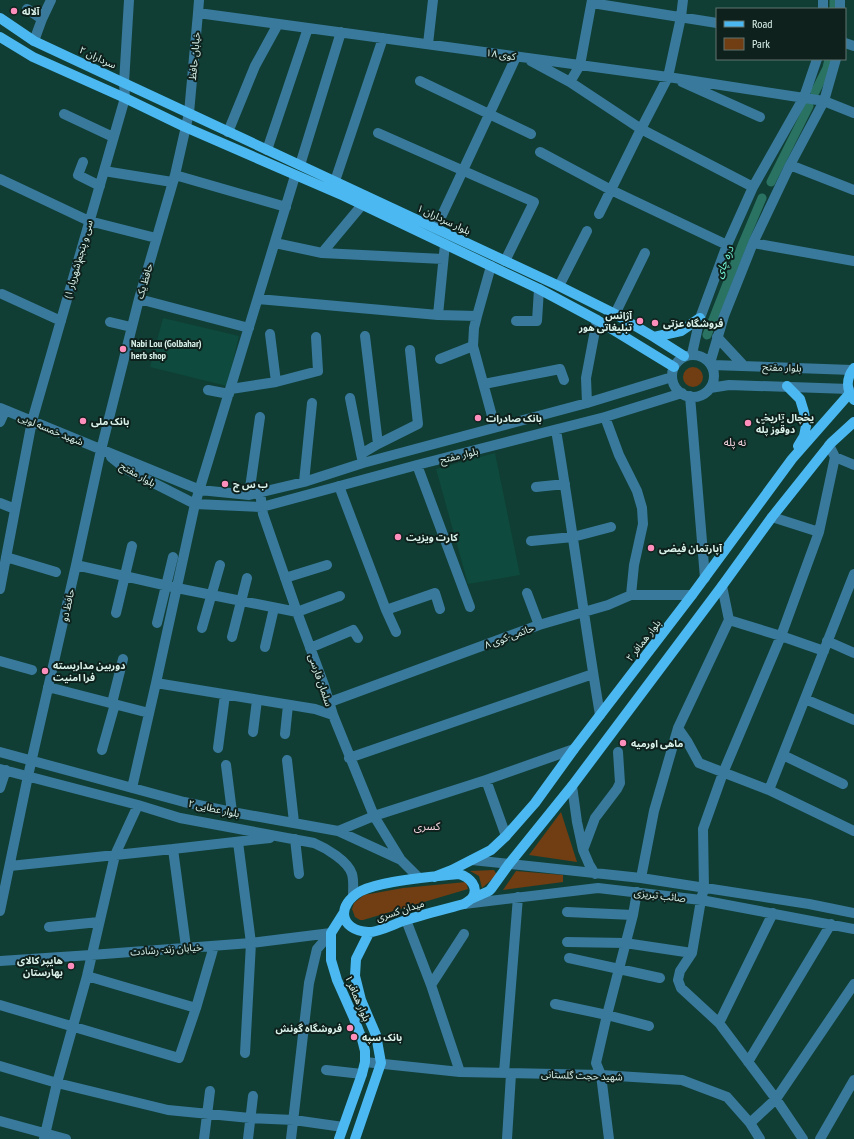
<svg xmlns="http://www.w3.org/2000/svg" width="854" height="1139" viewBox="0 0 854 1139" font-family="'PT Sans Narrow','Noto Sans Arabic',sans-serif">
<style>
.built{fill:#0e4a3d}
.green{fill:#713d12}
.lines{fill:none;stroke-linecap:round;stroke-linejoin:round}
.canal{stroke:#2a7363;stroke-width:9}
.minor{stroke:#39799c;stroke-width:10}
.major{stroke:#4cb8f2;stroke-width:10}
.poi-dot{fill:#fe8ebb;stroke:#0e211c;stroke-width:1.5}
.labels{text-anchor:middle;stroke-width:4;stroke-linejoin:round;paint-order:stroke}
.poi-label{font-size:10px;font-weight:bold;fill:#dbf2eb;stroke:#0e211c;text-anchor:start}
.street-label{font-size:10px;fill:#dbf2eb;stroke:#0e211c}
.water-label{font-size:11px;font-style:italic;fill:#77fcdc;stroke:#0e211c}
.neighbourhood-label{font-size:11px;fill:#f6d4e0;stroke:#0e211c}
</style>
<rect width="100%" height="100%" fill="#103e34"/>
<path class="built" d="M163,318L239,336L227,386L150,367Z
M495,453L520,575L468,584L436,469Z"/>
<path class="green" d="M683 377a10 10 0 1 1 20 0a10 10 0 1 1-20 0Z
M561,812L577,862L529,855Z
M494,870L497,875L482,888L479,876L470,871Z
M516,871L563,875V882L503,890Z
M466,882L468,889L363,920H360L355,917L352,909L354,903L364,895L403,888Z"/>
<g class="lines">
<path class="canal" d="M834,0V9
M815,92L827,68L829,59
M771,182L809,106
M707,335L743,243L762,198"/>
<path class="minor" d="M840,0V9
M592,3L717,23
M27,9L42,19
M823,9V0
M198,13L668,77L824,101L854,113
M34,41L42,19L51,0
M845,43L854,46
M428,44L433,0
M531,61L570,82L641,129L753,187
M420,81L531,134
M570,82L580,65L592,0
M682,82L760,117
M64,114L113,137
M228,132L255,66L278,24
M378,133L534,202L505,261
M267,150L308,28
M540,152L611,190L727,245
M83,162L78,175L100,186
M300,165L341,32
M790,165L854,190
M104,171L172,182
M175,175L286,207
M0,179L89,221L156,238
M335,181L383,38
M599,214L641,129L668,77L681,17L683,0
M436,228L516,57
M275,243L322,253L443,259
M753,243L854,261
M322,253L362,205
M559,286L587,231
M2,294L61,321
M139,299L249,328
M258,299L438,315L477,316L491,266
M615,314L645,253
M438,315L445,244
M477,316L474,328L473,346L495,427
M516,321H537L539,289
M110,322L131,327
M270,334L276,382
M365,336L378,444
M717,337L744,366
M692,354L700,318L727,245L753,187L804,97L817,59
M672 376a21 21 0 1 1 42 0a21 21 0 1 1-42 0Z
M440,359L473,346
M710,363L724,316L753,243L790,165L824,101L836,59
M712,365L852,370
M484,384L560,369L564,380
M710,388L729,385L849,389
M231,389L276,382L318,371L316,337
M208,390L229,394
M690,396L705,578
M350,398L361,454
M587,403L586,378L597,320
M0,408L200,490L249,495L304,482L363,463L587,403L672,377
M605,417L619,455L637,491L642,508L643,524L634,565L631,595
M0,422L5,411
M556,430C572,525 584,620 600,715
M829,445L835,457L854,465
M111,457L126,469L195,504L262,507L417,465L605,417L682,393
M363,463L361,454L378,444L418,424L410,350
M417,465L470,607
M304,482L312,403
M339,486L386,610L435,593L440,609
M536,487L565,484
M260,492L263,514L297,612L324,685L333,715L374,816L401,860
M249,495L260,417
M0,503L15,509
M772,517L819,532
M531,541L573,537L611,527
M6,557L56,572
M76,565L177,588L297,612L340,596
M285,578L327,565
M0,589L32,421L125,98L124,83L129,0
M527,593L539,625
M386,610L396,632
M116,613L132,546
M729,620L781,636L824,651
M157,623L173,557
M202,628L220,565
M232,637L247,578
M827,641L854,653
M265,647L274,608
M310,648L353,630L358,638
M0,661L32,670
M156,683L315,709L333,715
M48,687L149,713
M805,699L854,720
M330,702L539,625L608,605L631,595H692
M112,703L123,659
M678,728L687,741L699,763L769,790L854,831
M253,732L257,700
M285,734L288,705
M218,748L225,695
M102,750L115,704
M0,752L184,802L232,812L338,831L401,860L419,878
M783,755L843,784
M349,758L593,674
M287,760L294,822
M226,765L232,812
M0,769L138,805L180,818L314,843C326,848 348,861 352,874C354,881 353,890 353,896
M486,780L506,836
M572,786L577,822L583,850L589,864L595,874
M0,788L6,770
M132,788L156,683L195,504L295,176
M769,790L854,574
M338,831L374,816L486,780L574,749
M295,839L299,874
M238,842L251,943L245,1053
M173,849L186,947
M583,850L595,818L617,789L620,783L618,752
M472,860L641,878L809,904L854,913
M10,866L173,849L270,838
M641,878L654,811L678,728L729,620L722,586
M464,904L598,888L701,900L854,929
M0,911L28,776L76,565L101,450L139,299L175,175L189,113L198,13L199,0
M567,912L633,915
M406,920L431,985L460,1072
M49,927L99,922
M567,942L625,943L692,953
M569,958L660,978
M0,961L91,955L251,943L331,933
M87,976L196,1008
M431,985L464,934
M555,1004L607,1015L649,1026
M0,1005L179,1058L196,1008L214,946
M719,1023L773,913
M365,1062L460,1072L601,1075L682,1080L727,1097L750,1123L760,1139
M748,1062L831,924
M0,1066L57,1083L168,1110L250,1118L294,1120L343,1127
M326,1070L362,1074
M504,1073L518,897
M0,1121L66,1139
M750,1123L776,1099L854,984
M44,1139L57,1083L87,976L115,855L138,805
M204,1139L210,1091
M248,1139L253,1096
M291,1139L309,983L317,949L331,933
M507,1139L511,1074
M609,1139L601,1075L596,1063L607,1015L633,915L637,892
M803,1139L776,1099L719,1023L681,988L678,980L680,971L692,953L701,900L704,888L703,829L723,773L781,636L819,532L835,457
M820,1139L854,1080"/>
<path class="major" d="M0,18L34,41L559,286L615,314L654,337L684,356
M0,37L33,57L125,98L185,127L344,196L539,289L597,320L674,367
M654,337L681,331L700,318
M854,368C846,378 846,390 854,400
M787,386L800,399L804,412L806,426L804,436L798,446
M459,874C469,877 480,887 472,898C470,900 467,902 464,904C445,909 425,914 406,920C396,923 377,933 368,932C339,930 336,905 361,891C371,886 382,884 393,882C415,878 437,876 459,874Z
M434,877L452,870L491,850L506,836L535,803L574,749L692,595L792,459L850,393
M471,899L489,891L491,889L509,864L572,786L722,586L772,517L831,443L854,422
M339,1139L362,1074L365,1062V1051L362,1039L353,1016L337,980L331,960V933L343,914
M355,1139L381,1063L376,1035L361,1000L355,976L356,959L369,933"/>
</g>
<g class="poi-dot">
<circle cx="14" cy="11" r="4"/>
<circle cx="640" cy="321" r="4"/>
<circle cx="655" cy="323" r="4"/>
<circle cx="123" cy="349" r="4"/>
<circle cx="478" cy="418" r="4"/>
<circle cx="83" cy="421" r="4"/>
<circle cx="748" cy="423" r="4"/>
<circle cx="225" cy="484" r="4"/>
<circle cx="398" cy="537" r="4"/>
<circle cx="651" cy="548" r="4"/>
<circle cx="45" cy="671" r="4"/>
<circle cx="623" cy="743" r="4"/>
<circle cx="71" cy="966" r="4"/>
<circle cx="350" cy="1028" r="4"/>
<circle cx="354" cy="1037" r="4"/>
</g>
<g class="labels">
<g class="poi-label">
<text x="22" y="15">آلاله</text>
<text x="632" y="319" text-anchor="end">آژانس<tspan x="632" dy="12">تبلیغاتی هور</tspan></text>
<text x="663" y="327">فروشگاه عزتی</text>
<text x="131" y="347">Nabi Lou (Golbahar)<tspan x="131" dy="12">herb shop</tspan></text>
<text x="756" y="421">یخچال تاریخی<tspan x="756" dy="12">دوقّوز پلّه</tspan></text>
<text x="486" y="422">بانک صادرات</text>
<text x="91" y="425">بانک ملی</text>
<text x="233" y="488">ب س ج</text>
<text x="406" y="541">کارت ویزیت</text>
<text x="659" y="552">آپارتمان فیضی</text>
<text x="53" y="669">دوربین مداربسته<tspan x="53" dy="12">فرا امنیت</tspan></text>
<text x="631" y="747">ماهی اورمیه</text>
<text x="63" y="964" text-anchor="end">هایپر کالای<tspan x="63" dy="12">بهارستان</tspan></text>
<text x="342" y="1032" text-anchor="end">فروشگاه گونش</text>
<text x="362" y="1041">بانک سپه</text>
</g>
<g class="street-label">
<text transform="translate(501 54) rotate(8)" y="4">کوی ۱۸</text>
<text transform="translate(194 56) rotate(-85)" y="4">خیابان حافظ</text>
<text transform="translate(98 57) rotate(25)" y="4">سرداران ۲</text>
<text transform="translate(444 219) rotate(25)" y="4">بلوار سرداران ۱</text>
<text transform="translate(78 259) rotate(-74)" y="4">سی و پنجم(شهریار ۱)</text>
<text transform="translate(144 281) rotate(-74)" y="4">حافظ یک</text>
<text transform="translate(782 367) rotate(2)" y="4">بلوار مفتح</text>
<text transform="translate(51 429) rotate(22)" y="4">شهید خمسه لویی</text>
<text transform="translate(459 455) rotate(-14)" y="4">بلوار مفتح</text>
<text transform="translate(138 474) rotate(30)" y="4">بلوار مفتح</text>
<text transform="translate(67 605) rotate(-77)" y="4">حافظ دو</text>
<text transform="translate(509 636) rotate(-20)" y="4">حاتمی-کوی ۸</text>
<text transform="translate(643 640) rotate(-52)" y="4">بلوار همافر ۲</text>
<text transform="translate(321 680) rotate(71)" y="4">سلمان فارسی</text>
<text transform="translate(214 808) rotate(12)" y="4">بلوار عطایی ۲</text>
<text transform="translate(660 895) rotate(7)" y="4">صائب تبریزی</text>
<text transform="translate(400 910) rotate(-18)" y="4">میدان کسری</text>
<text transform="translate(166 949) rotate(-4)" y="4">خیابان زند- رشادت</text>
<text transform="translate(358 998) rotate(67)" y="4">بلوار همافر ۱</text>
<text transform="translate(582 1075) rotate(2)" y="4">شهید حجت گلستانی</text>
</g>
<g class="water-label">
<text transform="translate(724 262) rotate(-68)" y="4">دره چای</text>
</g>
<g class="neighbourhood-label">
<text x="735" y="446">نه پله</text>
<text x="427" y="830">کسری</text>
</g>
</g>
<rect x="716" y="8" width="130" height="52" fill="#0e211c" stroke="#60756f"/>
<rect x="724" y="21" width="20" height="6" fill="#4cb8f2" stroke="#60756f"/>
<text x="752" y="28" font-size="12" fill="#dbf2eb">Road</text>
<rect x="724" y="38" width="20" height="12" fill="#713d12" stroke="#60756f"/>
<text x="752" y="48" font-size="12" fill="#dbf2eb">Park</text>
</svg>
